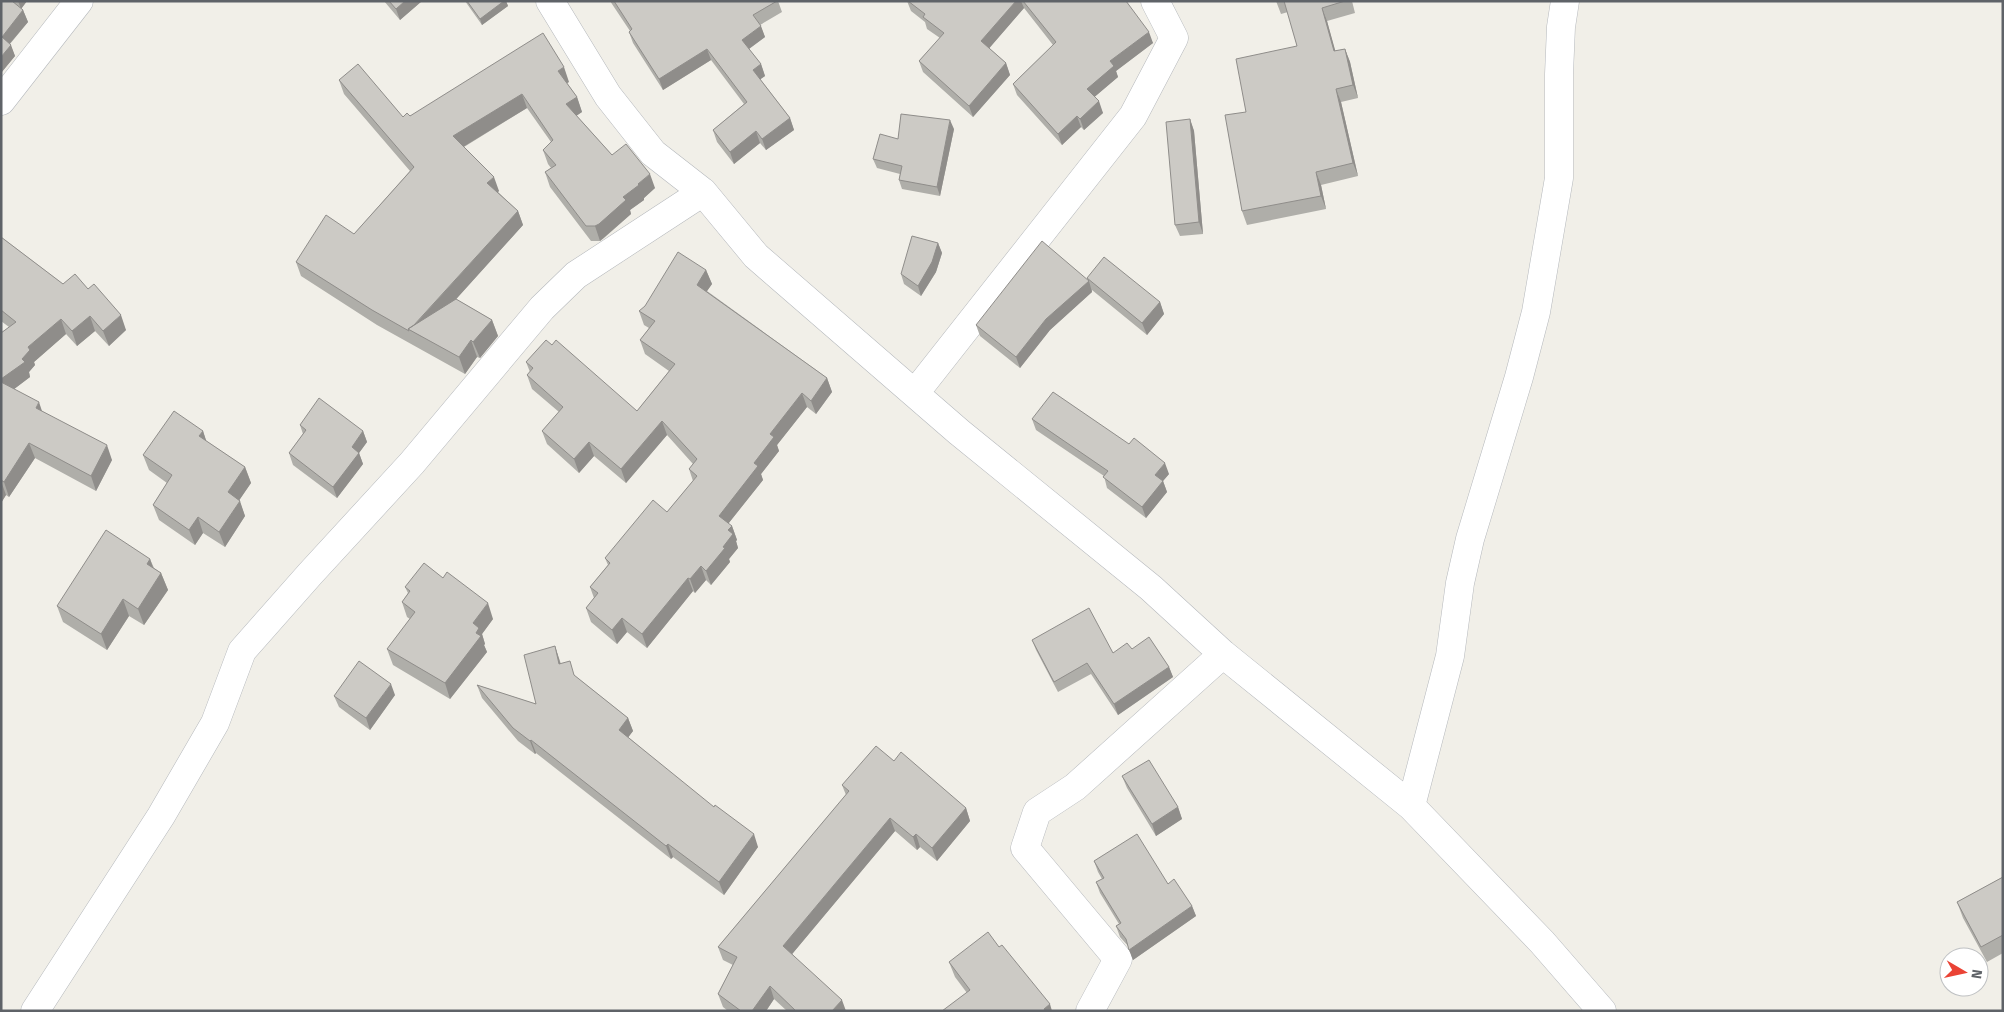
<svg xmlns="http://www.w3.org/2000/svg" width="2004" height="1012" viewBox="0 0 2004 1012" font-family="'Fira Sans',sans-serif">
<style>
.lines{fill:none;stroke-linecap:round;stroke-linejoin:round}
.minor-casing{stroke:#b5b8bc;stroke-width:29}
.minor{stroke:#fff;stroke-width:28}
.wall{fill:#afaea9}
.shaded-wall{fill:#8f8d8a}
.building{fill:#cccac5;stroke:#8f8d8a}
</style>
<rect width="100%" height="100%" fill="#f1efe8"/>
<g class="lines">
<g class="minor-casing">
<path id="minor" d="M550,1L608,96L653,153L703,192L756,256L959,432L1151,588L1223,654L1411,806L1542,942L1602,1011
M1,101L79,1
M915,393L1133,116L1174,38L1155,1
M1411,806L1450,656L1460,583L1470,539L1519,377L1536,312L1559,178V74L1561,27L1565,1
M35,1011L161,816L215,723L242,651L310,574L412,463L542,308L576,275L703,192
M1090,1011L1118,959L1025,848L1037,812L1075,787L1223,654"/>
</g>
<use href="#minor" class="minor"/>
</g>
<path class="wall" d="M1,1H27L21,9L23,10L28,22L10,44L15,56L1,73Z
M384,1H422L400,20Z
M465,1H506L508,6L482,25Z
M610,1H778L782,12L760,25L765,37L749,49L761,64L765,76L760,79L790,118L794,130L766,150L760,143L734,164L717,142L713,130L744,104L711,60L663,90L633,43L629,32L630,31Z
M907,1H1126L1153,43L1116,71L1118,77L1094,97L1103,113L1084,130L1081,127L1062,145L1017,95L1013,84L1053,45L1024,8L989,48L1006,63L1010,75L973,117L923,72L919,61L940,38L927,29L925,22L911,11Z
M1276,1H1352L1355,13L1327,21L1335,51L1345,49L1350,62L1358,98L1341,102L1358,176L1321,185L1326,209L1247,225L1242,211L1246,112L1297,46L1288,12L1281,14Z
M339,80L403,117L569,82L567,83L577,97L582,112L576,115L612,155L655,188L644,198V200L630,210L631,214L604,238L600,241H591L550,187L545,172L551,168L548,164L543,150L551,142L527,108L464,147L499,191L498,192L518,211L523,225L456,299L492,320L498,336L480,358L477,357L465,374L377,325L301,276L296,262L354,234L410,171L344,94Z
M1190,119L1194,131L1203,234L1180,236L1175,225Z
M954,129L940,196L902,189L899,180L900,174L877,168L873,159L898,139Z
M1,237L63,284L88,289L126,330L109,346L95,331L77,346L66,334L34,362L35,365L29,372L30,377L14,389L42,411L112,460L96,491L35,458L9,497L6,495L1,503V333L9,327L1,321Z
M938,243L942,253L936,272L921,296L904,284L901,274Z
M706,270L712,284L707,291L827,378L832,392L816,414L807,407L777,445L779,451L761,474L763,480L728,524L732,526L737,540L736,541L738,548L729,559L730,562L711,585L706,580L695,593L693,591L647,648L627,632L617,644L591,622L586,608L594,598L590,587L608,565L605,558L667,512L693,481L689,469L693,464L667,435L626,483L594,456L579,473L547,444L542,431L559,412L532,389L527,375L530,372L526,362L637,411L669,371L645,354L640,340L649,328L644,325L639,311Z
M1087,278L1160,302L1164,314L1147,335L1092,290V292L1050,330L1020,368L980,336L976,325L1088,281Z
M1032,419L1169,474L1163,481L1167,492L1146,518L1107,488L1104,476L1036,430Z
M300,425L363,431L367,442L359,453L363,464L337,498L293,465L289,453L303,434Z
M203,431L206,441L245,467L251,483L239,500L245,516L225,547L203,533L195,545L159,520L153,505L167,483L149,470L143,455Z
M150,559L154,568L161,573L168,590L144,625L129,616L107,650L63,622L57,606Z
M405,587L493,619L482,634L485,644L484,645L487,652L450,699L393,665L387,649L410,619L407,617L402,602L408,593Z
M1032,640L1113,653L1132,649L1169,667L1173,677L1118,715L1091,674L1058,692L1036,650Z
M555,646L561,664L575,676L628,718L633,731L628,737L758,847L724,895L673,857L671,859L536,753L535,754L518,741L482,698L477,685L536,704Z
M395,695L370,730L339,707L334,696Z
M894,761L966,808L970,821L937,861L920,847L917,850L895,831L792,954L846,1011H787L774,999L766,1011H728L723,1007L718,994L733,965L723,960L718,947L846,795L842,785Z
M1122,776L1178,807L1182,819L1156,836L1127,788Z
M1094,861L1168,884L1192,906L1196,916L1133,960L1129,947L1120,937L1116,926L1119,924L1100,893L1096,882L1102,879L1098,872Z
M2003,877V953L1987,962L1963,918L1957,902Z
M999,947L1052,1011L967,993L955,977L949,962Z"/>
<path class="shaded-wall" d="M18,1H27L21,9Z
M405,1H422L400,20L396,9Z
M504,1H506L508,6L482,25L480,19Z
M1016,1H1021L1024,8L986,52L981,41Z
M1322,8L1327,21L1339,64L1334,51Z
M23,10L28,22L6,48L2,37Z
M761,26L765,37L746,51L742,40Z
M1149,32L1153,43L1116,71L1118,77L1091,100L1087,89L1110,61Z
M11,45L15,56L1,73V57Z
M707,49L711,60L663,90L659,79Z
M1345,49L1350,62L1358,98L1353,85Z
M1006,63L1010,75L973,117L969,106Z
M761,64L765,76L758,81L753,70Z
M564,67L569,82L564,85L558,71Z
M1336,89L1341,102L1358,176L1353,163Z
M522,94L527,108L458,150L453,136Z
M577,97L582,112L572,119L566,104Z
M1099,101L1103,113L1084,130L1080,119Z
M1077,116L1081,127L1062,145L1058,134Z
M790,118L794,130L766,150L762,139Z
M1190,119L1194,131L1203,234L1199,222Z
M950,120L954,129L940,196L937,187Z
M756,131L760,143L734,164L730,152Z
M1316,172L1321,185L1326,209L1321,196Z
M650,174L655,188L644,198V200L630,210L631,214L600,241L595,226L623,197Z
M494,177L499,191L492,197L487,183Z
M518,211L523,225L422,337L410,330Z
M938,243L942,253L936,272L921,296L918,286Z
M706,270L712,284L702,298L697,285Z
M1089,281L1092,292L1050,330L1020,368L1016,357L1046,319Z
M1160,302L1164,314L1147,335L1142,323Z
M121,315L126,330L109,346L103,331Z
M90,316L95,331L77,346L72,331Z
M61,319L66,334L34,362L35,365L29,372L30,377L5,396L1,386V379L28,347Z
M492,320L498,336L480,358L473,342Z
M471,340L477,357L465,374L459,357Z
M827,378L832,392L816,414L811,401Z
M802,393L807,407L777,445L779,451L761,474L763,480L724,529L719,516L770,434Z
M39,402L44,417L36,408Z
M662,421L667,435L626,483L621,469Z
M203,431L208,446L199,436Z
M363,431L367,442L359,453L363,464L337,498L333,487L352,447Z
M589,442L594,456L579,473L574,459Z
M29,443L35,458L9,497L4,482Z
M107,445L112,460L96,491L91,476Z
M1165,463L1169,474L1163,481L1167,492L1146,518L1142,507L1155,475Z
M245,467L251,483L234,508L228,492Z
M1,481L6,495L1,503Z
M240,501L245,516L225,547L219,532Z
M198,517L203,533L195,545L189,530Z
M732,526L737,540L736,541L738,548L729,559L730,562L711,585L706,571L723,547L728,530Z
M150,559L156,576L147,564Z
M701,566L706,580L695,593L690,579Z
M161,573L168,590L144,625L138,609Z
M688,578L693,591L647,648L642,634Z
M123,599L129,616L107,650L101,634Z
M488,603L493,619L482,634L485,644L484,645L487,652L450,699L445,683L473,623Z
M622,618L627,632L617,644L612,630Z
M555,646L559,659L564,677L559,664Z
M1169,667L1173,677L1118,715L1114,704Z
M391,684L395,695L370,730L366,718Z
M628,718L633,731L624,743L619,730Z
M531,740L536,753L535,754L530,741Z
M1178,807L1182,819L1156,836L1152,824Z
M966,808L970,821L937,861L932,848Z
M890,818L895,831L788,959L783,946Z
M754,834L758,847L724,895L719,882Z
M916,834L920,847L917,850L913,837Z
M668,844L673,857L671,859L666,846Z
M1192,906L1196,916L1133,960L1129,950Z
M770,986L774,999L766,1011H752Z
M842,1000L846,1011H832Z
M1050,1004L1052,1011H1044V1009Z"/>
<path class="building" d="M1,1H12L23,10L2,37L11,45L1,57Z
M389,1H405L396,9Z
M467,1H504L480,19Z
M614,1H777L753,15L761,26L742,40L761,64L753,70L790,118L762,139L756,131L730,152L713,130L747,102L707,49L659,79L629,32L632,29Z
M908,1H1016L981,41L1006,63L969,106L919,61L944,33L923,17L925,14Z
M1023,1H1126L1149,32L1110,61L1114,66L1087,89L1099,101L1080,119L1077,116L1058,134L1013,84L1056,42Z
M1284,1H1345L1322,8L1334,51L1345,49L1353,85L1336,89L1353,163L1316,172L1321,196L1242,211L1225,115L1246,112L1236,59L1297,46Z
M543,33L564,67L558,71L577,97L566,104L612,155L626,144L650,174L638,184L639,185L623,197L626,200L599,224L595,226H586L545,172L556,165L543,150L553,140L522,94L453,136L494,177L487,183L518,211L414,325L408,329L409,331L372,310L296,262L326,215L354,234L414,167L339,80L358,64L403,117L407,113L410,116Z
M901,114L950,120L937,187L899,180L902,166L873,159L880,134L898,139Z
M1190,119L1199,222L1175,225L1166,122Z
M912,236L938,243L932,262L918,286L901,274Z
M1,237L63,284L75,274L88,289L94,284L121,315L103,331L90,316L72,331L61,319L28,347L30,350L22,359L25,362L1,379V333L16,322L1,310Z
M1042,241L1089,281L1046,319L1016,357L976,325Z
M678,252L706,270L697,285L827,378L811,401L802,393L770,434L774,437L754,463L758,466L719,516L732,526L728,530L733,534L723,547L725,548L706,571L701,566L690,579L688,578L642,634L622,618L612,630L586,608L598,593L590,587L610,563L605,558L653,500L667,512L697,476L689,469L697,459L662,421L621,469L589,442L574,459L542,431L563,407L527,375L533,368L526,362L546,340L552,345L556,340L637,411L675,364L640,340L655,321L639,311L645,306Z
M1104,257L1160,302L1142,323L1087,278Z
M456,299L492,320L473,342L471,340L459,357L408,329Z
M1,382L39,402L36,408L107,445L91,476L29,443L4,482L1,480Z
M1053,392L1129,444L1134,438L1165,463L1155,475L1163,481L1142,507L1103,477L1108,471L1032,419Z
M319,398L363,431L352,447L359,453L333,487L289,453L306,430L300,425Z
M174,411L203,431L199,436L245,467L228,492L240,501L219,532L198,517L189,530L153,505L172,475L143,455Z
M106,530L150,559L147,564L161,573L138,609L123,599L101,634L57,606Z
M424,563L443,578L447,572L488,603L473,623L479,628L476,633L481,636L445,683L387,649L415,612L402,602L410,591L405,587Z
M1089,608L1113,653L1127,643L1132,649L1149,637L1169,667L1114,704L1087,663L1054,682L1032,640Z
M555,646L559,664L570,661L574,675L628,718L619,730L714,807L715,805L754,834L719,882L668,844L666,846L531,740L530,741L513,728L477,685L536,704L524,655Z
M359,661L391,684L366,718L334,696Z
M876,746L894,761L901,752L966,808L932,848L916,834L913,837L890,818L783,946L842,1000L832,1011H796L770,986L752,1011H741L718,994L737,957L718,947L849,791L842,785Z
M1149,760L1178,807L1152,824L1122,776Z
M1137,834L1168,884L1174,879L1192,906L1129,950L1126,939L1116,926L1121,923L1096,882L1104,878L1094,861Z
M2003,877V935L1981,947L1957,902Z
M988,932L999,947L1002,945L1050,1004L1044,1009L1045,1011H942L970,990L949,962Z"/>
<rect width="2004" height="1012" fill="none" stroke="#5f6368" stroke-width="5"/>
<g transform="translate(1964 972) rotate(99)"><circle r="24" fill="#ffffff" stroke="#bfc1c3"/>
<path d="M0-4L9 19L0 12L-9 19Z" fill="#ea4335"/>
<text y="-8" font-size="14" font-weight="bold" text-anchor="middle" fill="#5f6368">N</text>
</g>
</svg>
